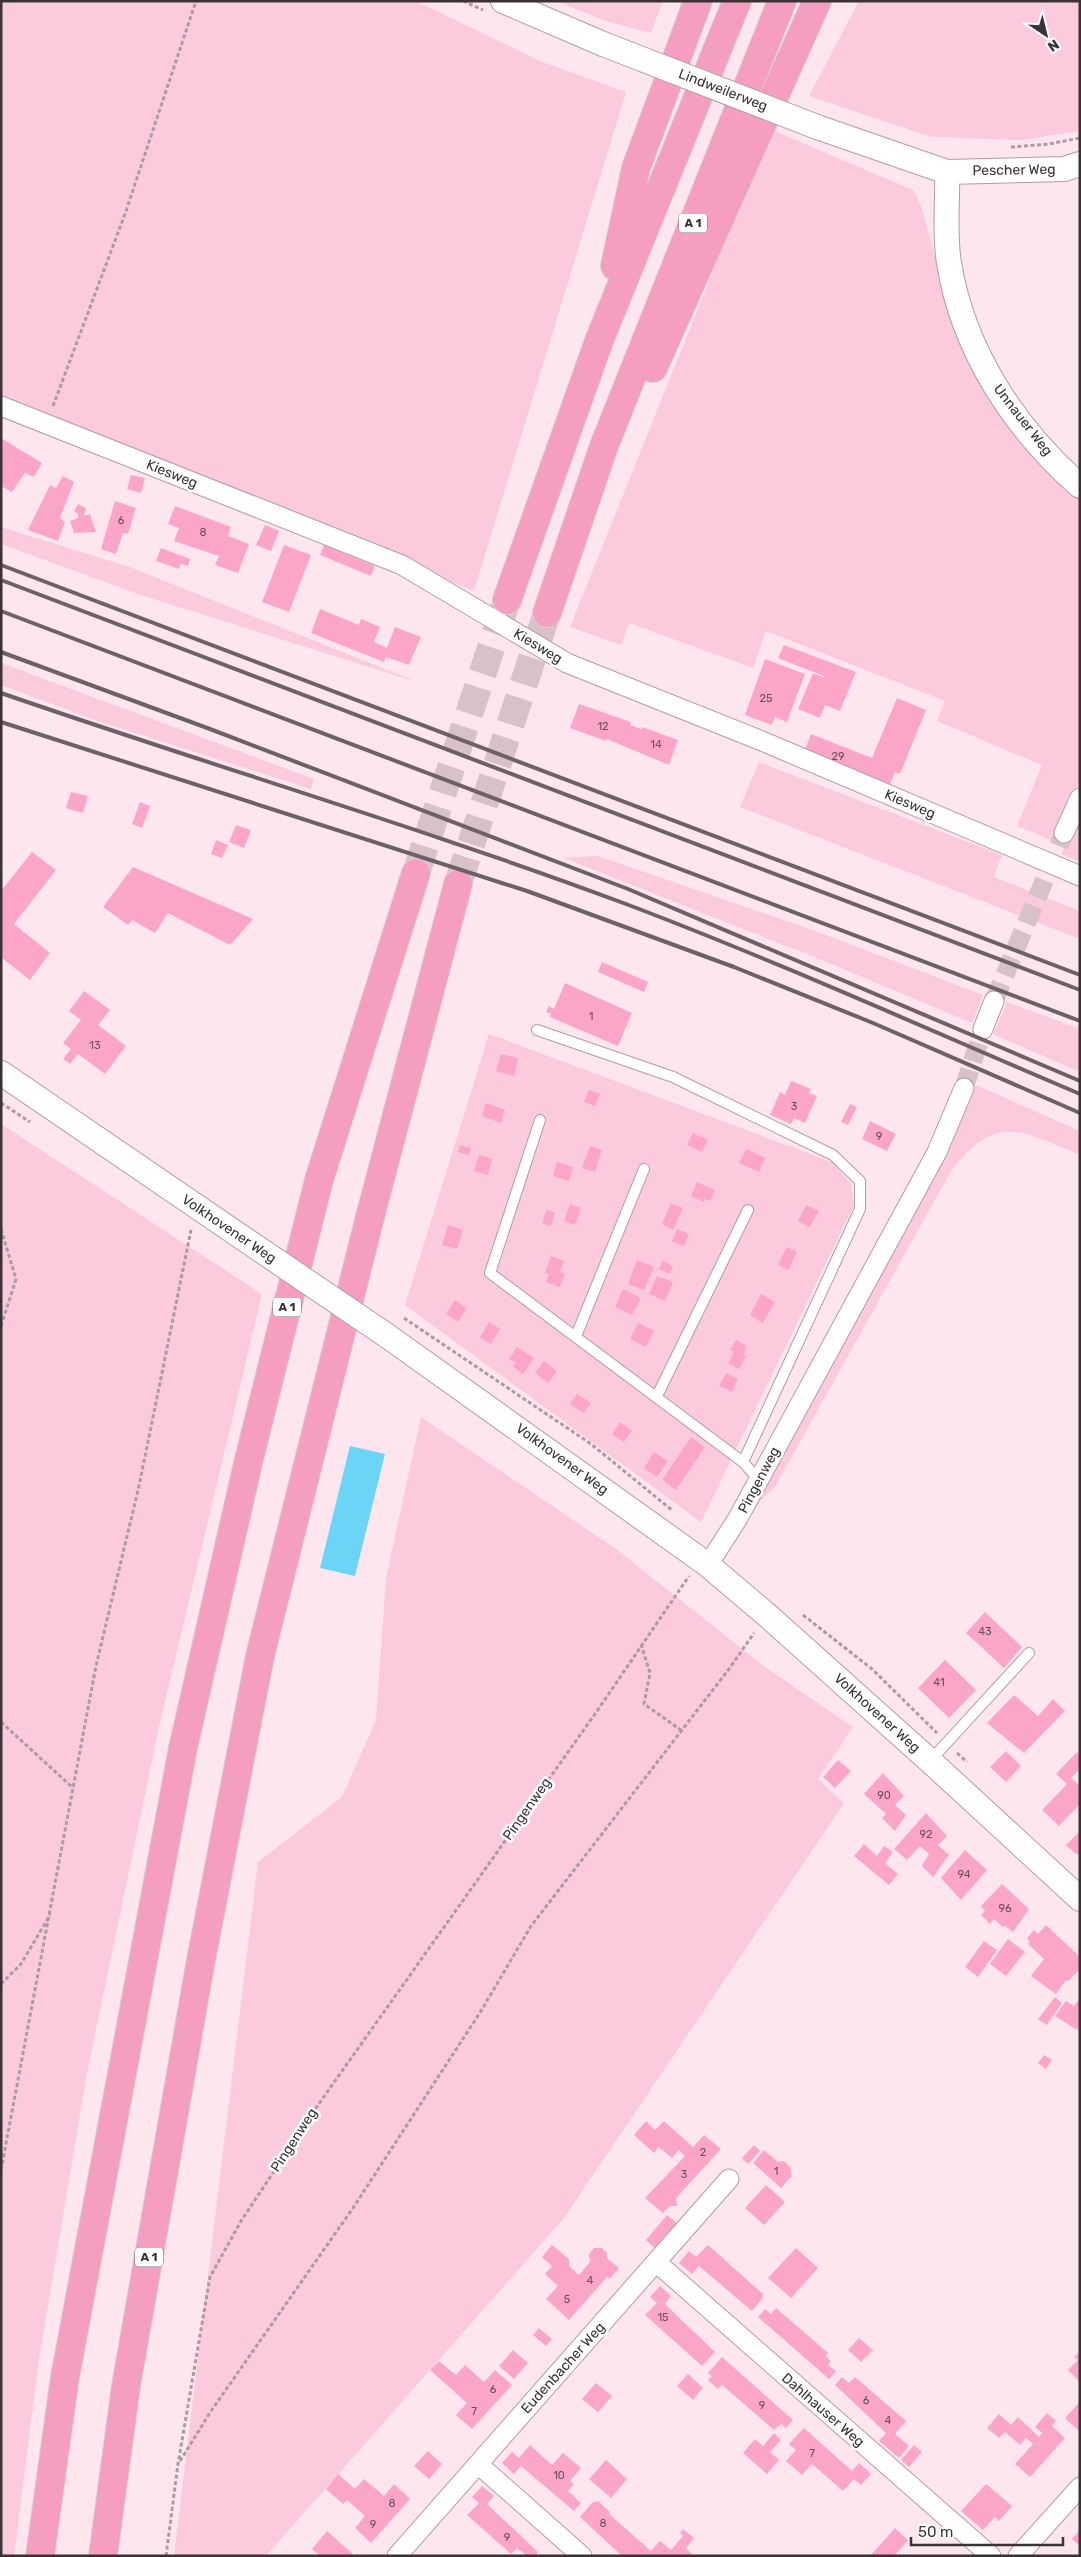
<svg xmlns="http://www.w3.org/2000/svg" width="1081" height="2557" font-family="Rubik,sans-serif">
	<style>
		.green { fill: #fbcadc }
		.water { fill: #6bd5f7 }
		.building { fill: #fba6c9 }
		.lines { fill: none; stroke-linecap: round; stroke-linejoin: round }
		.minor-tunnel { stroke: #d7c2ca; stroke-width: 19; stroke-dasharray: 19 9; stroke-linecap: butt }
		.motorway-tunnel { stroke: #d7c2ca; stroke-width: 28; stroke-dasharray: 28 14; stroke-linecap: butt }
		.service-casing { stroke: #b29ba4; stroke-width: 12 }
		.minor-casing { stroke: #b29ba4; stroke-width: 21 }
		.tertiary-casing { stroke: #b29ba4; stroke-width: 26 }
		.motorway-casing { stroke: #d4d2d3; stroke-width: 30 }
		.path { stroke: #ac9ba1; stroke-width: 3; stroke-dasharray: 4 2.5; stroke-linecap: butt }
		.service { stroke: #fff; stroke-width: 10 }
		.minor { stroke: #fff; stroke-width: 19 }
		.tertiary { stroke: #fff; stroke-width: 24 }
		.motorway { stroke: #f69ec2; stroke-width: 28 }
		.rail { stroke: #6e6165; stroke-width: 4 }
		.tertiary-bridge-casing { stroke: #b29ba4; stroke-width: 26; stroke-linecap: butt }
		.tertiary-bridge { stroke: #fff; stroke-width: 24 }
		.labels { text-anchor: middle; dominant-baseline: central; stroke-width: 5; stroke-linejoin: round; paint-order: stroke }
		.number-label { font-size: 11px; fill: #6b4f5a }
		.shield { fill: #fff; stroke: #767072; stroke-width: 1 }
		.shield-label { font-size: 12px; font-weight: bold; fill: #3b3235 }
		.street-label { font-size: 14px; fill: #3b3235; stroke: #fff }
	</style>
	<rect width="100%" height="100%" fill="#fee6ef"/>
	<path class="green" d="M1,1H416L540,61L626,92L474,591L1,402Z
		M557,1H663L651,33L605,21Z
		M859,1H1080V131L1021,140L931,137L809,96Z
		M770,129L913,190L921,205L948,306L1080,497V779L1053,841L1017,826L1042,765L937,721L945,701L766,631L753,668L629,623L621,645L570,627Z
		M1,527L130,567L420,683L141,595L1,544Z
		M1,663L314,779L311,789L98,721L1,685Z
		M759,762L1002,855L994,877L1080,911V939L740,807Z
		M1080,814V862L1061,854Z
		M598,856L813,930L983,995L972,1023L824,961L564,858Z
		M1007,1002L1080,1029V1072L993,1034Z
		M489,1034L832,1162L851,1183L854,1205L701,1522L405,1305Z
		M976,1085L1080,1131V1155C1020,1130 996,1113 951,1171L775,1487L755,1506L947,1151Z
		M1,1124L262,1294L159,1727L87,2073L39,2359L14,2556H1Z
		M421,1417L616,1549L765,1667L853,1727L818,1779L844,1803L564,2218L266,2556H174L258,1862L342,1797L376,1720L386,1578Z"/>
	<path class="water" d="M350,1446L385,1454L355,1576L320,1568Z"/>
	<path class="building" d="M1,438L42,463L34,477L25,473L12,492L1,486Z
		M131,475L145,478L141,493L127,489Z
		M63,476L74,482L60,518L65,522L58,541L28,530L50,485L56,488Z
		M115,501L136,508L128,534L123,533L116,554L101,549Z
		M78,504L86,508L84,516L90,514L96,532L74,533L70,521L78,518V514L74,511Z
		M175,506L231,527L228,536L249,544L238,573L215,565L219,556L174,541L179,528L168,524Z
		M265,525L279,531L271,551L256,545Z
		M284,545L311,555L289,612L262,602Z
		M324,545L375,566L371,576L320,555Z
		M161,548L190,559L188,566L181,564L179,569L156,561Z
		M320,609L359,625L361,619L380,627L374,642L387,648L395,627L421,637L409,665L386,657L384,662L311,633Z
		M784,645L856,672L840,711L825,705L820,718L798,709L813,673L824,678V676L778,658Z
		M765,659L805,674L787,722L775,717L772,725L745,715Z
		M897,698L926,710L900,774L895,772L889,787L803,755L811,734L872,758Z
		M579,704L631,722L630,725L641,729L642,727L678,740L669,765L607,739L606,741L570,728Z
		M71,792L88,796L83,813L66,808Z
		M140,802L150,806L142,828L132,824Z
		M236,825L251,830L244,848L229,842Z
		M216,840L228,845L222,858L211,854Z
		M32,852L56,870L14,924L50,953L30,980L1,957V891Z
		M133,867L253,919L230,945L168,913L155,933L132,920L128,925L103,907Z
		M602,962L648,982L644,992L598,972Z
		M565,983L632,1013L618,1046L550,1017L551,1014L546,1012L549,1006L554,1009Z
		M84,991L110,1010L98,1025L126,1046L105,1074L78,1054L70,1064L63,1059L71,1049L63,1043L81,1020L69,1011Z
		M501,1054L518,1058L514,1076L496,1071Z
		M791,1081L811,1089L809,1093L817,1096L805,1123L794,1118L791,1124L770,1115L780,1092L785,1095Z
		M589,1090L600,1094L595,1106L584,1102Z
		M486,1103L505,1110L501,1123L482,1116Z
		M850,1104L857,1107L848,1125L841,1122Z
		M870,1121L896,1134L887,1151L862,1139Z
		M693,1133L708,1140L702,1152L687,1145Z
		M460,1145L471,1148L469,1155L458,1152Z
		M590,1146L602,1150L595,1172L582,1168Z
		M746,1149L765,1158L759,1172L739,1163Z
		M479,1155L492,1159L488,1175L474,1171Z
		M557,1162L573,1167L569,1181L553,1176Z
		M697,1182L715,1190L710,1201L705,1199L704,1202L691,1196Z
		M671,1203L683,1208L673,1230L662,1224Z
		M570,1204L581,1208L575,1225L564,1221Z
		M806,1205L819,1211L810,1227L798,1221Z
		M547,1210L555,1213L551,1226L542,1223Z
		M448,1225L463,1230L457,1249L442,1245Z
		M677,1229L689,1234L684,1246L672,1241Z
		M787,1247L797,1252L788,1270L778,1265Z
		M551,1256L564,1261L560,1272L565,1274L560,1287L546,1282L549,1274L545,1273Z
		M637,1260L654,1267L644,1290L628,1284Z
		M663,1261L673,1266L670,1274L659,1269Z
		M657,1276L673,1282L665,1301L649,1294Z
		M623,1289L641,1298L632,1315L615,1307Z
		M761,1294L775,1302L763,1323L750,1315Z
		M455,1300L467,1308L458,1322L446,1314Z
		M489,1322L500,1329L491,1344L480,1338Z
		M638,1323L654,1331L646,1347L630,1339Z
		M736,1340L747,1346L743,1355L746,1356L739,1369L728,1364L734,1352L730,1350Z
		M517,1347L534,1358L523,1374L513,1367L516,1363L509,1359Z
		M544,1361L557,1371L548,1383L535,1373Z
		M726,1373L738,1379L732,1392L719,1386Z
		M577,1394L591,1403L584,1413L570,1404Z
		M620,1422L632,1431L624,1442L612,1434Z
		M691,1437L705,1447L676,1490L662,1480Z
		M654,1452L668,1461L657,1477L644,1468Z
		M985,1612L1022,1647L1004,1668L966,1633Z
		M945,1660L976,1690L949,1718L918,1688Z
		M1014,1695L1038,1716L1053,1699L1065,1711L1024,1753L987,1723Z
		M1006,1751L1021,1766L1006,1782L990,1767Z
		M1077,1752L1080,1755V1769L1071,1778L1080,1786V1804L1059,1826L1042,1810L1067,1784L1056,1774Z
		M838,1760L851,1771L835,1788L823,1777Z
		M883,1773L904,1796L895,1805L906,1815L895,1831L882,1818L886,1814L864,1794Z
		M926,1813L947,1836L938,1845L949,1855L933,1877L922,1866L929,1854L920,1846L907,1860L894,1849Z
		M1080,1831V1854H1076L1066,1845Z
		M864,1844L877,1856L884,1846L893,1852L885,1863L898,1874L889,1885L854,1856Z
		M965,1850L987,1870L961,1900L941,1878Z
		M1002,1884L1029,1909L1013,1932L1005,1926L1003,1927L994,1919L990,1924L981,1915L985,1911L981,1906Z
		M1046,1925L1080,1957V1969L1068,1981L1066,1980L1056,1994L1031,1976L1044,1959L1028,1944L1030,1942L1027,1938L1034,1930L1038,1934Z
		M1008,1939L1025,1952L1006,1976L990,1964Z
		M984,1941L997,1950L978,1977L965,1967Z
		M1055,1997L1062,2003L1047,2025L1038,2019Z
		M1080,1998V2026L1077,2030L1055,2016L1066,2001L1074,2006Z
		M1044,2055L1052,2060L1046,2069L1038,2063Z
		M646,2121L655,2130L664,2121L693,2147L704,2135L721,2149L676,2198L677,2206H670L663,2213L645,2198L685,2156L679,2150L672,2158L659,2147L654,2153L634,2135Z
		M754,2145L760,2151L748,2164L742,2158Z
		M764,2150L778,2162L784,2161L790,2167L792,2176L781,2188L753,2163Z
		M766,2185L785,2202L764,2225L745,2208Z
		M667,2215L678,2224L656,2249L646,2240Z
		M552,2245L569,2259V2266L579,2275L590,2262L589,2254L594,2248H602L607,2253V2258L619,2268L610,2279L607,2277L569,2320L546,2299L558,2286L545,2274L552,2266L542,2257Z
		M708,2245L763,2294L762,2299L752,2311L699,2266L692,2274L679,2263L689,2251L696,2257Z
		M796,2248L818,2268L791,2298L768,2278Z
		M660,2286L671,2296L665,2304L715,2352L702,2366L645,2315L657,2303L650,2297Z
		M776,2308L828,2353L825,2356L831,2361L828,2365L836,2371L829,2379L758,2317L765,2309L771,2314Z
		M539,2328L552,2339L546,2346L533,2335Z
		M859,2338L873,2350L861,2362L848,2350Z
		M513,2350L528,2363L514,2379L499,2366Z
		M1080,2351V2382L1068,2370L1078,2360L1074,2357Z
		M722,2357L793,2420L786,2428L781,2424L774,2430L722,2385L718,2389L708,2380L712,2376L708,2373Z
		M439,2361L456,2375L465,2365L484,2382L495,2370L512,2385L472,2429L456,2415L467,2403L430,2370Z
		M688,2374L703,2388L693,2400L677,2386Z
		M842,2377L849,2383L855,2377L906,2421L895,2434L909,2446L899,2458L879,2441L886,2433L835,2385Z
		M596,2383L612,2396L598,2412L582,2399Z
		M1080,2402V2427L1078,2430L1065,2418Z
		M1047,2413L1056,2421L1052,2426L1065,2438L1030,2477L1015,2464L1033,2444L1026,2438L1020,2445L1005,2432L999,2438L987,2428L999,2414L1011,2425L1018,2417L1039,2437L1042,2433L1035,2427Z
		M804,2428L852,2471L859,2463L871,2474L861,2485L854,2479L843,2491L812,2464L802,2475L786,2461L796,2450L789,2444Z
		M774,2433L781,2440L770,2452L779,2460L767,2474L743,2453L755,2439L763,2446Z
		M530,2445L552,2465L563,2453L581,2468L570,2481L574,2484L568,2491L581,2503L574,2511L521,2466L514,2474L502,2463L512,2452L519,2458Z
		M914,2445L922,2452L909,2467L901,2460Z
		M428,2451L442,2464L429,2479L414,2466Z
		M606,2460L627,2479L611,2498L589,2479Z
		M338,2474L355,2489L364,2479L384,2496L394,2484L410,2499L371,2543L355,2528L365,2516L347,2500L343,2504L326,2489Z
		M986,2484L1012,2506L999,2521L995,2517L983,2530L961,2511Z
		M482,2486L494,2496L487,2504L538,2552L535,2556H527L517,2548L511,2554L467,2515L479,2503L472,2497Z
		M598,2501L610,2512L609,2514L651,2551L660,2541L671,2550L683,2536L680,2533L683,2529L694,2538L686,2548L694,2556H622L580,2517L592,2503Z
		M895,2528L908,2540L894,2556H870Z
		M1080,2530V2546L1072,2539Z
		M327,2531L355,2556H320L312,2549Z"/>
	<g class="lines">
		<path class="minor-tunnel" d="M994,1001L1064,833
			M964,1088L983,1029"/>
		<path class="motorway-tunnel" d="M416,873L507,600
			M458,884L547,613"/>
		<g class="service-casing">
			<path id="service" d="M537,1030L673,1077L833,1155L860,1181V1209L743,1462L759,1480
				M540,1120L490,1273L743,1462
				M576,1336L644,1169
				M657,1396L748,1210
				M930,1761L1029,1653"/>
		</g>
		<g class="minor-casing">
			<path id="minor" d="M1,406L402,565L567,663L762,741L1080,876
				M1064,833L1080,798
				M983,1029L994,1001
				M708,1565L738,1518L937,1152L964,1088
				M657,2263L991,2556
				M478,2464L582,2556
				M397,2556L729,2179
				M1018,2556L1080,2487"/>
		</g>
		<g class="tertiary-casing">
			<path id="tertiary" d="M503,1L603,44
				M817,127L947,172L1064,169L1080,164
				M947,172C948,201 944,234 949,263C963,350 1014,428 1080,486
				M1,1073L262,1251
				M386,1335L708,1565L767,1615L930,1761L1080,1899"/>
		</g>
		<g class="motorway-casing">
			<path id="motorway" d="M615,266L636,168L698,1
				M653,368L817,1
				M507,600L599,341L737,1
				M547,613L604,446L782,1
				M40,2556L65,2377L183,1748L249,1459L319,1180L416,873
				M103,2556L126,2386L201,1960L260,1656L371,1213L458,884"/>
		</g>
		<path class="path" d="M463,1L483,10
			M1011,147L1049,144L1080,138
			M53,406L125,214L196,1
			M1,1103L30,1122
			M1,1229L16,1279L1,1326
			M404,1318L591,1444L673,1511
			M803,1615L872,1669L937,1733
			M641,1644L650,1673L644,1704L681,1730
			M1,1722L73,1788
			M957,1753L967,1762
			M1,1984L21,1964L50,1915
			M1,2170L96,1666L139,1486L191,1230
			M180,2461L211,2411L353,2208L481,2011L531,1926L729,1669L754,1633
			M166,2556L178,2464L210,2277L241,2221L318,2105L595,1714L689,1576"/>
		<use href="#service" class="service"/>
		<use href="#minor" class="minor"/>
		<use href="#tertiary" class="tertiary"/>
		<use href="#motorway" class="motorway"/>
		<path class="rail" d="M1,565L1080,975
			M1,580L1080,990
			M1,611L1080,1021
			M1,652L210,729L628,889L1080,1081
			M1,693C209,765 420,827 626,904C779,962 929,1030 1080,1094
			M1,722L527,891L734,967L873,1023L1080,1113"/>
		<g class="tertiary-bridge-casing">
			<path id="tertiary-bridge" d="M603,44L817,127
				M262,1251L386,1335"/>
		</g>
		<use href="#tertiary-bridge" class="tertiary-bridge"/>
	</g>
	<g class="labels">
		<g class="number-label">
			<text x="121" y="520">6</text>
			<text x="203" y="532">8</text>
			<text x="766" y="698">25</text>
			<text x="603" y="726">12</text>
			<text x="656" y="744">14</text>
			<text x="838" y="756">29</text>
			<text x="591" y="1016">1</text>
			<text x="95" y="1045">13</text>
			<text x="794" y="1106">3</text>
			<text x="879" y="1136">9</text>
			<text x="985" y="1631">43</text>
			<text x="939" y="1682">41</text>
			<text x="884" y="1795">90</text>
			<text x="926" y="1834">92</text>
			<text x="964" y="1874">94</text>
			<text x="1005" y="1908">96</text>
			<text x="703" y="2152">2</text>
			<text x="776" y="2171">1</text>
			<text x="684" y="2174">3</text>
			<text x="590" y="2280">4</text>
			<text x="567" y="2299">5</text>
			<text x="663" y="2317">15</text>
			<text x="493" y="2389">6</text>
			<text x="866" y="2400">6</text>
			<text x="762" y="2405">9</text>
			<text x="474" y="2411">7</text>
			<text x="888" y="2420">4</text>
			<text x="812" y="2453">7</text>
			<text x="559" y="2475">10</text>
			<text x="392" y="2503">8</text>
			<text x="603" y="2523">8</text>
			<text x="373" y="2524">9</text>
			<text x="507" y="2537">9</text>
		</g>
		<g class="shield">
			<rect x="679" y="213.5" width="28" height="19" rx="4"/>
			<rect x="273" y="1297.5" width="28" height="19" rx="4"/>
			<rect x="135" y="2247.5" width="28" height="19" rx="4"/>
		</g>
		<g class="shield-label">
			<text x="693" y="223">A 1</text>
			<text x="287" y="1307">A 1</text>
			<text x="149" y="2257">A 1</text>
		</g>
		<g class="street-label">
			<text transform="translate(723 90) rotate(21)">Lindweilerweg</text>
			<text transform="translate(1014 170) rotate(-1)">Pescher Weg</text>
			<text transform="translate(1023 420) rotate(52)">Unnauer Weg</text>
			<text transform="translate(172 474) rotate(22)">Kiesweg</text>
			<text transform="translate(538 646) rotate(31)">Kiesweg</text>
			<text transform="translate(910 804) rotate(23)">Kiesweg</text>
			<text transform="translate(229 1229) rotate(34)">Volkhovener Weg</text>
			<text transform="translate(562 1459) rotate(36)">Volkhovener Weg</text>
			<text transform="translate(759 1480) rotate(-62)">Pingenweg</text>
			<text transform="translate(877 1713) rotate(42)">Volkhovener Weg</text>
			<text transform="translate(527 1809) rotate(-55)">Pingenweg</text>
			<text transform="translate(294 2140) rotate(-57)">Pingenweg</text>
			<text transform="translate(563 2368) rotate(-48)">Eudenbacher Weg</text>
			<text transform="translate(823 2410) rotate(41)">Dahlhauser Weg</text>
		</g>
	</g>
	<rect width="1081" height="2557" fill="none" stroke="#3b3235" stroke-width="5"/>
	<g transform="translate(1046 35) rotate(145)" stroke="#ffffff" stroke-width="4" paint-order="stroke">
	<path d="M0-4L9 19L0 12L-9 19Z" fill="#3b3235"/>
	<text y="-8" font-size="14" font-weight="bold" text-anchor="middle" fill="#3b3235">N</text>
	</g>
	<path d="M911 2537v8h152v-8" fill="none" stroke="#3b3235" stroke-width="2.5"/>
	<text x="918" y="2537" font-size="15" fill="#3b3235" stroke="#ffffff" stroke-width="4" paint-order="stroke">50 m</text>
</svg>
